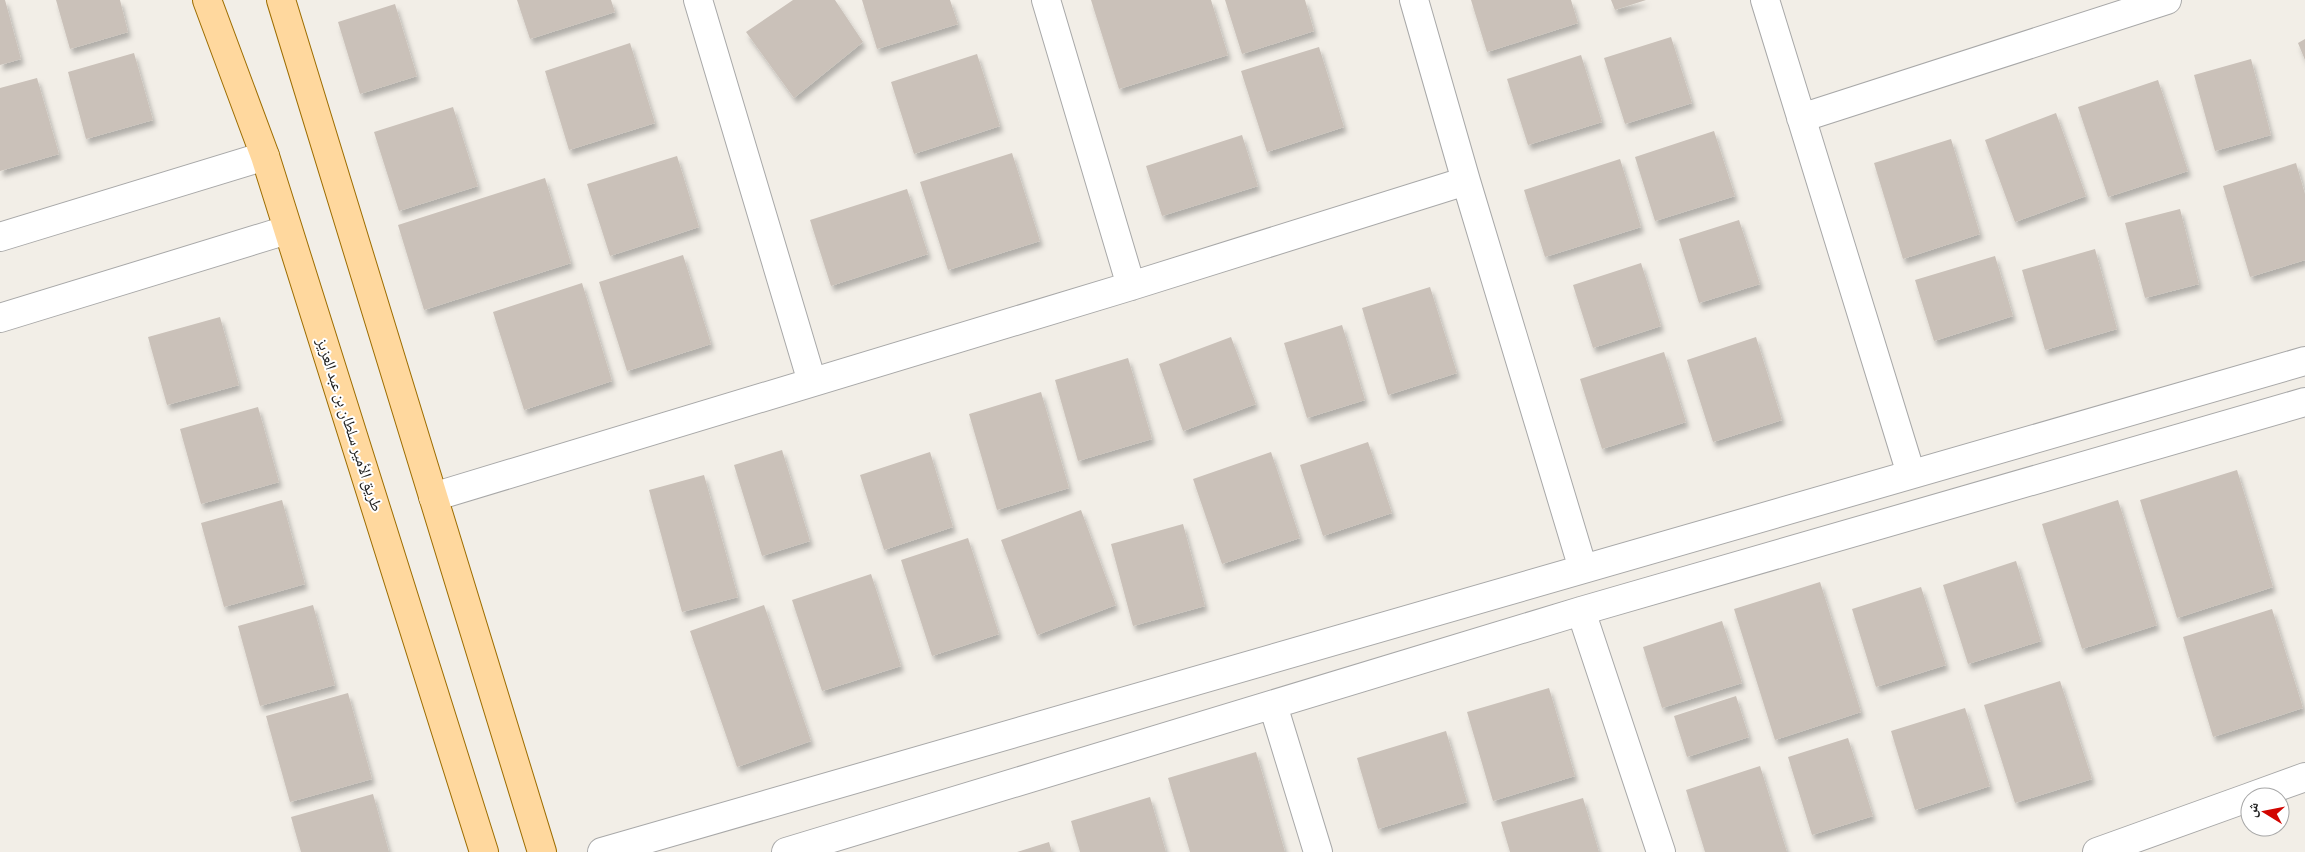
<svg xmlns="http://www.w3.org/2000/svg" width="2305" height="852" font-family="'Sofia Sans Condensed','Noto Naskh Arabic',sans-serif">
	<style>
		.building { fill: #cac1b9; filter: url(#shadow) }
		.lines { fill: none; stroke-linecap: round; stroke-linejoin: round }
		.minor-casing { stroke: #a8a8a8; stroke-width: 30 }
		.major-casing { stroke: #9d6d00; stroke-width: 30 }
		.minor { stroke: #fff; stroke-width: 28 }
		.major { stroke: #ffd89e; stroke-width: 28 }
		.labels { text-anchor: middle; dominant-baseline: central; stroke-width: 4; stroke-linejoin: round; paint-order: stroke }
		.street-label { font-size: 16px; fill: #212121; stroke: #fff }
	</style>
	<defs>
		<filter id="shadow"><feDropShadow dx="3" dy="5.5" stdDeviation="2.5" flood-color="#0004"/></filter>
	</defs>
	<rect width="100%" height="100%" fill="#f2eee7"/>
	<path class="building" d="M0,0H5L21,59L0,65Z
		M56,0H120L128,32L70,49Z
		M517,0H611L615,12L530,39Z
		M793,0H835L863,42L794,98L746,32Z
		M862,0H950L958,24L877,49Z
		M1091,0H1211L1228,55L1119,89Z
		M1225,0H1305L1314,31L1242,54Z
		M1471,0H1571L1578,23L1487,52Z
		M1611,0H1646L1615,10Z
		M395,4L417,76L360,94L338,22Z
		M1671,37L1692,103L1625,124L1604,58Z
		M2305,39V60L2298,43Z
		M630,43L655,123L569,150L545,71Z
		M1319,47L1344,127L1267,152L1241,71Z
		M134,53L153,120L86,139L68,72Z
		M977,54L1000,126L914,154L891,82Z
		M1581,55L1602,122L1528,145L1507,79Z
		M2251,59L2271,135L2215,151L2194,75Z
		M37,78L59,154L0,171V88Z
		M2158,80L2188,171L2108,197L2078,107Z
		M453,107L478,186L399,211L374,132Z
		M2056,113L2086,196L2015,222L1985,140Z
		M1714,131L1735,196L1655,221L1635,157Z
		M1242,135L1258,186L1162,216L1146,166Z
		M1951,139L1980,234L1903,259L1874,163Z
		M1012,153L1040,241L948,270L920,182Z
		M677,156L699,227L610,256L587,184Z
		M1620,159L1641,227L1545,257L1524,190Z
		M2296,163L2305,194V260L2250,277L2223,186Z
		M545,178L571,263L424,310L398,225Z
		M907,189L928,254L831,286L810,220Z
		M2180,209L2199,284L2145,298L2125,223Z
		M1739,220L1760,284L1699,303L1679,239Z
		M2095,249L2117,329L2045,350L2022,270Z
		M683,255L711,344L627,371L599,282Z
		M1995,256L2013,316L1934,341L1915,280Z
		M1641,263L1661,326L1593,348L1573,285Z
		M582,283L612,381L524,410L493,312Z
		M1430,287L1457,373L1388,395L1362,308Z
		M220,317L239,385L167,405L148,337Z
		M1342,325L1365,400L1307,418L1284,343Z
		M1231,337L1256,404L1183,431L1159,364Z
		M1756,337L1782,420L1713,442L1687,360Z
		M1664,352L1686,422L1602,449L1580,379Z
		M1128,358L1152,439L1078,461L1055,380Z
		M1041,392L1069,488L997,510L969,414Z
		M258,407L279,482L201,504L180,429Z
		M1368,442L1392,513L1323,536L1300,465Z
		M782,450L810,541L762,556L734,465Z
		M930,452L953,527L884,550L860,475Z
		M1271,452L1300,538L1222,564L1193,479Z
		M2237,470L2273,587L2177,618L2140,500Z
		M704,475L738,597L682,612L649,490Z
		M282,500L305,584L224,607L201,523Z
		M2118,500L2157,625L2082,649L2042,524Z
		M1081,510L1116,605L1037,635L1001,540Z
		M1183,524L1205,606L1133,626L1111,544Z
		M968,538L999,634L932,656L901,560Z
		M2016,561L2041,641L1968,664L1943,585Z
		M871,574L901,666L822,691L792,600Z
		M1820,582L1861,712L1775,740L1734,609Z
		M1921,587L1946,665L1876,687L1852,609Z
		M313,605L335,685L260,706L238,626Z
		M764,605L811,741L737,767L690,631Z
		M2272,609L2303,708L2213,737L2183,637Z
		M1722,621L1742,683L1662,708L1643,647Z
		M2060,681L2092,779L2015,803L1984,705Z
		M1549,688L1575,776L1493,801L1467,712Z
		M348,693L372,779L290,802L266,716Z
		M1736,696L1749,737L1687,757L1674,716Z
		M1965,708L1990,786L1915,810L1891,731Z
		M1446,731L1467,802L1378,829L1357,758Z
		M1848,738L1873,816L1812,835L1788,757Z
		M1256,752L1285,852H1190L1168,778Z
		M1760,766L1787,852H1705L1686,790Z
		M373,794L389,852H301L291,817Z
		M1150,797L1166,852H1080L1071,821Z
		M1583,798L1599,852H1510L1501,822Z
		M1049,842L1052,852H1017Z"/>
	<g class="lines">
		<g class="minor-casing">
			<path id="minor" d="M698,0L812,382
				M1046,0L1131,286
				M1414,0L1466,181L1583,569
				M1765,0L1911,474
				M1801,118L2167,0
				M0,237L265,156
				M0,318L287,230
				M433,497L1131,286L1466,181
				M1581,611L1661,852
				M1273,705L1318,852
				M2250,797L2305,777
				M602,852L2305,361
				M786,852L1581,611L2305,402
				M2097,852L2250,797"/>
		</g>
		<g class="major-casing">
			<path id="major" d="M207,0L265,156L484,852
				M281,0L542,852"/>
		</g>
		<use href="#minor" class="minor"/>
		<use href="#major" class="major"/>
	</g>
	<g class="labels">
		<g class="street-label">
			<text transform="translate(349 425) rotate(72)">طريق الأمير سلطان بن عبد العزيز</text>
		</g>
	</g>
	<g transform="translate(2265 812) rotate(280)"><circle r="24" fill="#ffffff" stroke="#a6a6a6"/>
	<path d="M0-4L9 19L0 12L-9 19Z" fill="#d10500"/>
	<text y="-8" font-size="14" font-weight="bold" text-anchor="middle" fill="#212121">ش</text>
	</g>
</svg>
